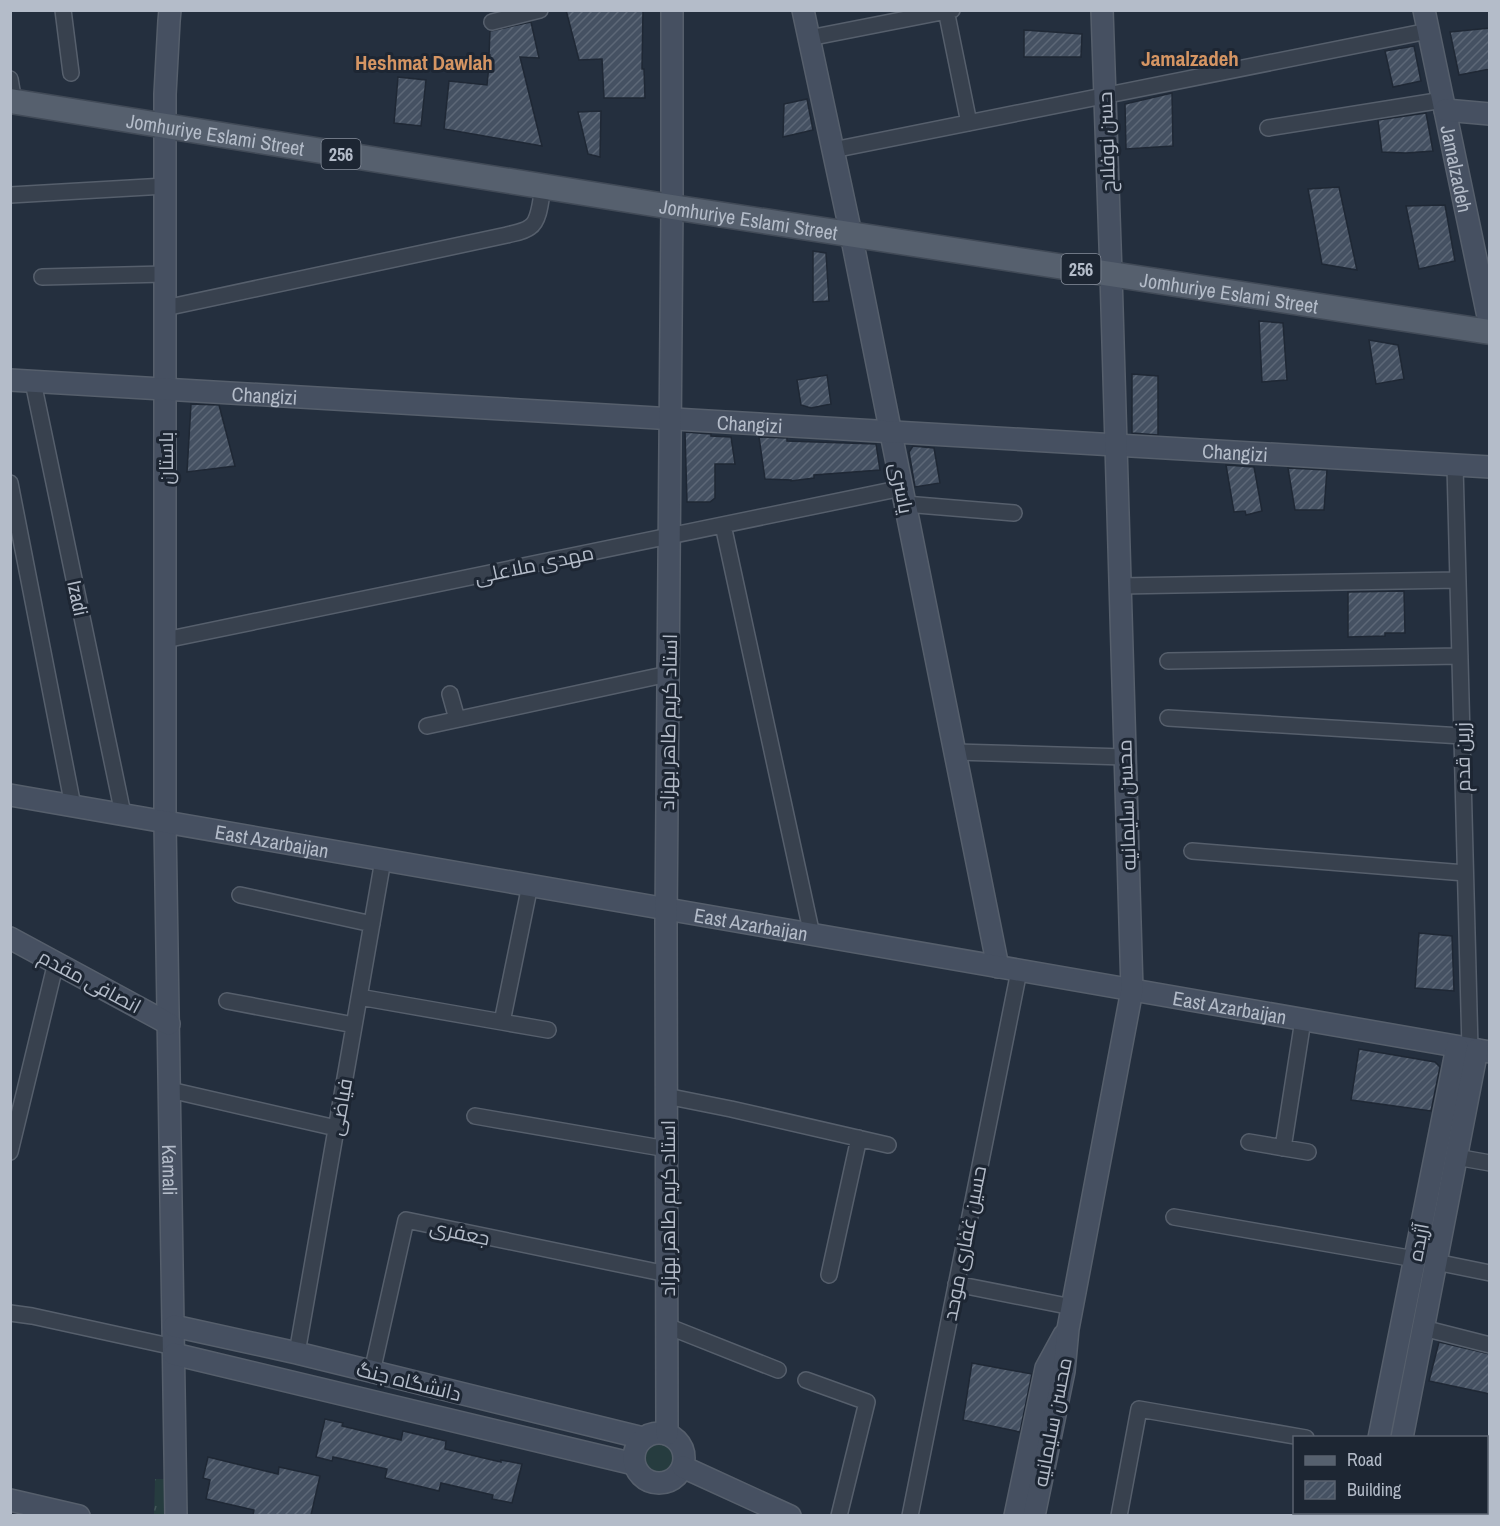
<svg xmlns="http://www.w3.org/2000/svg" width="1500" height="1526" font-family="'Archivo Narrow',Cairo,sans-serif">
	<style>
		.green { fill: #263c3f }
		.park { fill: url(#park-tufts) }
		.building { fill: url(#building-hatch); stroke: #1f2835; stroke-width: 1.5 }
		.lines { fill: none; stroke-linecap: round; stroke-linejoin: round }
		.street-casing { stroke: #565f6c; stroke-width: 18 }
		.secondary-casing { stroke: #565f6c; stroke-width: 24 }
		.primary-casing { stroke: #414a57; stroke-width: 27 }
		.street { stroke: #38414e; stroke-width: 15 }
		.secondary { stroke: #465061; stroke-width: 21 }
		.primary { stroke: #56606e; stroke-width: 24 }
		.labels { text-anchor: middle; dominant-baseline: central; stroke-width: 6; stroke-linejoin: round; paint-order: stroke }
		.shield { fill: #1d2633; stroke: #878f9c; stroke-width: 1.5 }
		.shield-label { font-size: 18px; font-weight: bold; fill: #b4bcc9 }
		.street-label { font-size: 20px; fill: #b4bcc9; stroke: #1d2633 }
		.neighbourhood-label { font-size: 21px; font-weight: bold; fill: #d59563; stroke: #1d2633 }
	</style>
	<defs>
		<pattern id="park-tufts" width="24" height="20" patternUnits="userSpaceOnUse" patternTransform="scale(1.5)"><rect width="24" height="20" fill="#263c3f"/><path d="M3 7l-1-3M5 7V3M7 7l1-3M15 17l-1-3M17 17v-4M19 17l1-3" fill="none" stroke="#435659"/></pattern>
		<pattern id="building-hatch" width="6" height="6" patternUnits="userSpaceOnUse" patternTransform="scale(1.5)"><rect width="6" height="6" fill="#455162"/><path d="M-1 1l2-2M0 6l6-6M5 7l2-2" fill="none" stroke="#5d6877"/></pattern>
	</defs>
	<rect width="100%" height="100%" fill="#242f3e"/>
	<path class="green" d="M643 1458a16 16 0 1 1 32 0a16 16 0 1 1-32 0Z"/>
	<path class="park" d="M155,1479H165V1515L154,1516Z"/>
	<path class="building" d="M566,10H643L642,69H644L645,98H604L602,59L579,60Z
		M531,22L539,58L520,57L542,146L444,129L449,81L487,85L490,55H489L490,31Z
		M1490,28V69L1459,75L1450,32Z
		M1024,30L1082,34L1081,57H1024Z
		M1414,46L1421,81L1393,87L1385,51Z
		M398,77L426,80L421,126L394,123Z
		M1172,93L1173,146L1126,149L1125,104Z
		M807,99L813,130L783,137L784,104Z
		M601,111L600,157L588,154L578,112Z
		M1426,113L1433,151L1406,153L1382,152L1378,120Z
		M1339,187L1357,270L1322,264L1308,189Z
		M1445,205L1455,261L1419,269L1406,206Z
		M813,251L826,253L829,301L813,302Z
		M1259,321L1283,323L1287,380L1262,382Z
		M1369,340L1398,345L1404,379L1376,384Z
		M1132,374L1158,376V435L1132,433Z
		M827,375L831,404L811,408L801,405L797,380Z
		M191,404L219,405L235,466L187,472Z
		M685,432L711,434V436L731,437L735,464H715V498L710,502H687Z
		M759,437L787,438V441L876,444L880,470L814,475V478L791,481V480L765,479Z
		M913,446L934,448L940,483L915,487L909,452Z
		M1226,465L1254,467L1262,511L1246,515L1245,511L1234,512Z
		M1288,468L1327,470L1324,510H1295Z
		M1404,591L1405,633H1385V636L1348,637V592Z
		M1419,933L1452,936L1454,991L1415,988Z
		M1359,1049L1435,1062L1440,1067L1431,1111L1351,1100Z
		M1439,1342L1490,1354V1394L1429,1381Z
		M972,1363L1032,1374L1020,1432L963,1420Z
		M325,1419L343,1423L342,1426L401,1440L403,1431L446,1441L445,1449L501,1462V1460L522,1464L512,1503L492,1499L493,1495L441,1483L439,1491L385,1478L387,1469L333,1457L332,1461L316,1457Z
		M208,1457L278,1474L279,1467L320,1476L311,1515H253L254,1510L206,1499L210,1480L203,1478Z"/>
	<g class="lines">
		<g class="street-casing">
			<path id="street" d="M63,10L71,73
				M946,10L969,123
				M492,22L540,10
				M809,38L952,10
				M10,79L14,102
				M1268,128L1443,100
				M833,150L1428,31
				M10,195L165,186
				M42,277L165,274
				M165,308L507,235C514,233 524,232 530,227C540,221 541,197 543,186
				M33,382L123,814
				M1455,465L1470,1049
				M10,483L73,806
				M905,504L1014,513
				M723,525L812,935
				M1120,586L1458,580
				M165,640L902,488
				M1168,661L1460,656
				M450,694L457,719
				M1168,718L1462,736
				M427,726L668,674
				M955,752L1125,757
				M1192,851L1465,873
				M240,895L372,924
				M359,997L502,1022L530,885
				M227,1001L354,1025
				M502,1022L548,1030
				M170,1090L336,1128
				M666,1096L731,1109L888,1145
				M475,1116L667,1149
				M1249,1142L1308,1152
				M1283,1148L1303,1020
				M10,1152L56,962
				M1456,1157L1490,1163
				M1174,1217L1415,1259
				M1436,1262L1490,1273
				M829,1275L859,1138
				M956,1284L1072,1307
				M10,1313L32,1316L174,1347
				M667,1326L778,1370
				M1423,1328L1490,1345
				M297,1353L383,860
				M372,1372L406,1220L667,1274
				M806,1380L867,1402L839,1516
				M910,1516L1019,971
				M1119,1516L1139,1409L1306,1438"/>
		</g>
		<g class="secondary-casing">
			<g id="secondary">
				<path id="s1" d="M170,10L169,21L165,94V822L176,1516"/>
				<path d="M803,10L851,234L998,967"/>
				<path id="s2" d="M1424,10L1490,326"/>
				<path d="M1445,110L1490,114"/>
				<path id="s3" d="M10,380L1490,467"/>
				<path id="s4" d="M10,795L1490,1052"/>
				<path d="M10,938L169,1024"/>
				<path d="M174,1326L297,1353L643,1438"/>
				<path d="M174,1354L634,1464"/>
				<circle cx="659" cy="1458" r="25"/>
				<path d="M667,1434L666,923L672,207V10"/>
				<path d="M1379,1438L1457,1047"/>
				<path d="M1402,1438L1477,1050"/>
				<path d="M683,1467L790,1516"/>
				<path d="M10,1500L79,1516"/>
				<path d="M1015,1516L1046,1368L1064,1335"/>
				<path d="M1034,1516L1064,1371L1068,1329L1132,990L1111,274L1102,10"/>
				<path d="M1364,1516L1365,1512"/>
				<path d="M1387,1516V1512"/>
			</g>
		</g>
		<g class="primary-casing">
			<g id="primary">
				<path id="s5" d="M10,101L672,207L1490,332"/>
			</g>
		</g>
		<use href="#street" class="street"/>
		<use href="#secondary" class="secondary"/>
		<use href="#primary" class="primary"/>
	</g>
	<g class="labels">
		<g class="shield">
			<rect x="321.5" y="139" width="39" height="30" rx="4.5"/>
			<rect x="1061.5" y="254" width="39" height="30" rx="4.5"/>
		</g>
		<g class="shield-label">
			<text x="341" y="154">256</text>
			<text x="1081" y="269">256</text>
		</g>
		<g class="street-label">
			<text stroke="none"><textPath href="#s5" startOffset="208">Jomhuriye Eslami Street</textPath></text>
			<text transform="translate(1106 142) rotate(-92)">حسن نوفلاح</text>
			<text stroke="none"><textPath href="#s2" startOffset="162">Jamalzadeh</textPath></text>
			<text stroke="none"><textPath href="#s5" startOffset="748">Jomhuriye Eslami Street</textPath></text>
			<text stroke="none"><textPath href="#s5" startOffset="1234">Jomhuriye Eslami Street</textPath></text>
			<text stroke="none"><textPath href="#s3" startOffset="255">Changizi</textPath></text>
			<text stroke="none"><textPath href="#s3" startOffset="741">Changizi</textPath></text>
			<text stroke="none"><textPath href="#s3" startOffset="1227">Changizi</textPath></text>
			<text transform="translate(165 458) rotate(-90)">باستان</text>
			<text transform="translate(902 488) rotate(79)">یاسری</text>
			<text transform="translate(534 564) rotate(-12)">مهدی ملاعلی</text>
			<text transform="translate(78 598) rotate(78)">Izadi</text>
			<text transform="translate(668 722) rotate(-89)">استاد کریم طاهر بهزاد</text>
			<text transform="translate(1462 757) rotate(-91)">زرین قدم</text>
			<text transform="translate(1126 805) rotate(-92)">محسن سلیمانیه</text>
			<text stroke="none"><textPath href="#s4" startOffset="266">East Azarbaijan</textPath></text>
			<text stroke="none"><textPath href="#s4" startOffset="752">East Azarbaijan</textPath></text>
			<text transform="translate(90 981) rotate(28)">انصافی مقدم</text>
			<text stroke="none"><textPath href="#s4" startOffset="1238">East Azarbaijan</textPath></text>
			<text transform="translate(340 1107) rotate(-80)">فیاضی</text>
			<text stroke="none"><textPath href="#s1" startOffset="1160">Kamali</textPath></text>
			<text transform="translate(667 1208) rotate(-90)">استاد کریم طاهر بهزاد</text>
			<text transform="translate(460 1232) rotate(12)">جعفری</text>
			<text transform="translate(1418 1242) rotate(-79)">آژیده</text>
			<text transform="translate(964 1243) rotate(-79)">حسین غفاری موحد</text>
			<text transform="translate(409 1381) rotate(14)">دانشگاه جنگ</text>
			<text transform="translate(1052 1422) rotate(-79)">محسن سلیمانیه</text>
		</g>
		<g class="neighbourhood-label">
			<text x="1190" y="58">Jamalzadeh</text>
			<text x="424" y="62">Heshmat Dawlah</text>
		</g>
	</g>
	<rect width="1500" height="1526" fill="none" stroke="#b4bcc9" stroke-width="24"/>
	<rect x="1293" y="1436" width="195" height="78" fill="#1d2633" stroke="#59626f" stroke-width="1.5"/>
	<rect x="1305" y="1456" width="30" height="9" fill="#56606e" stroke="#59626f" stroke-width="1.5"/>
	<text x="1347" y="1466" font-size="18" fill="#b4bcc9">Road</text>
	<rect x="1305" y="1481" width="30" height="18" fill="url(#building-hatch)" stroke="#59626f" stroke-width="1.5"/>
	<text x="1347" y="1496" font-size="18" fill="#b4bcc9">Building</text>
</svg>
